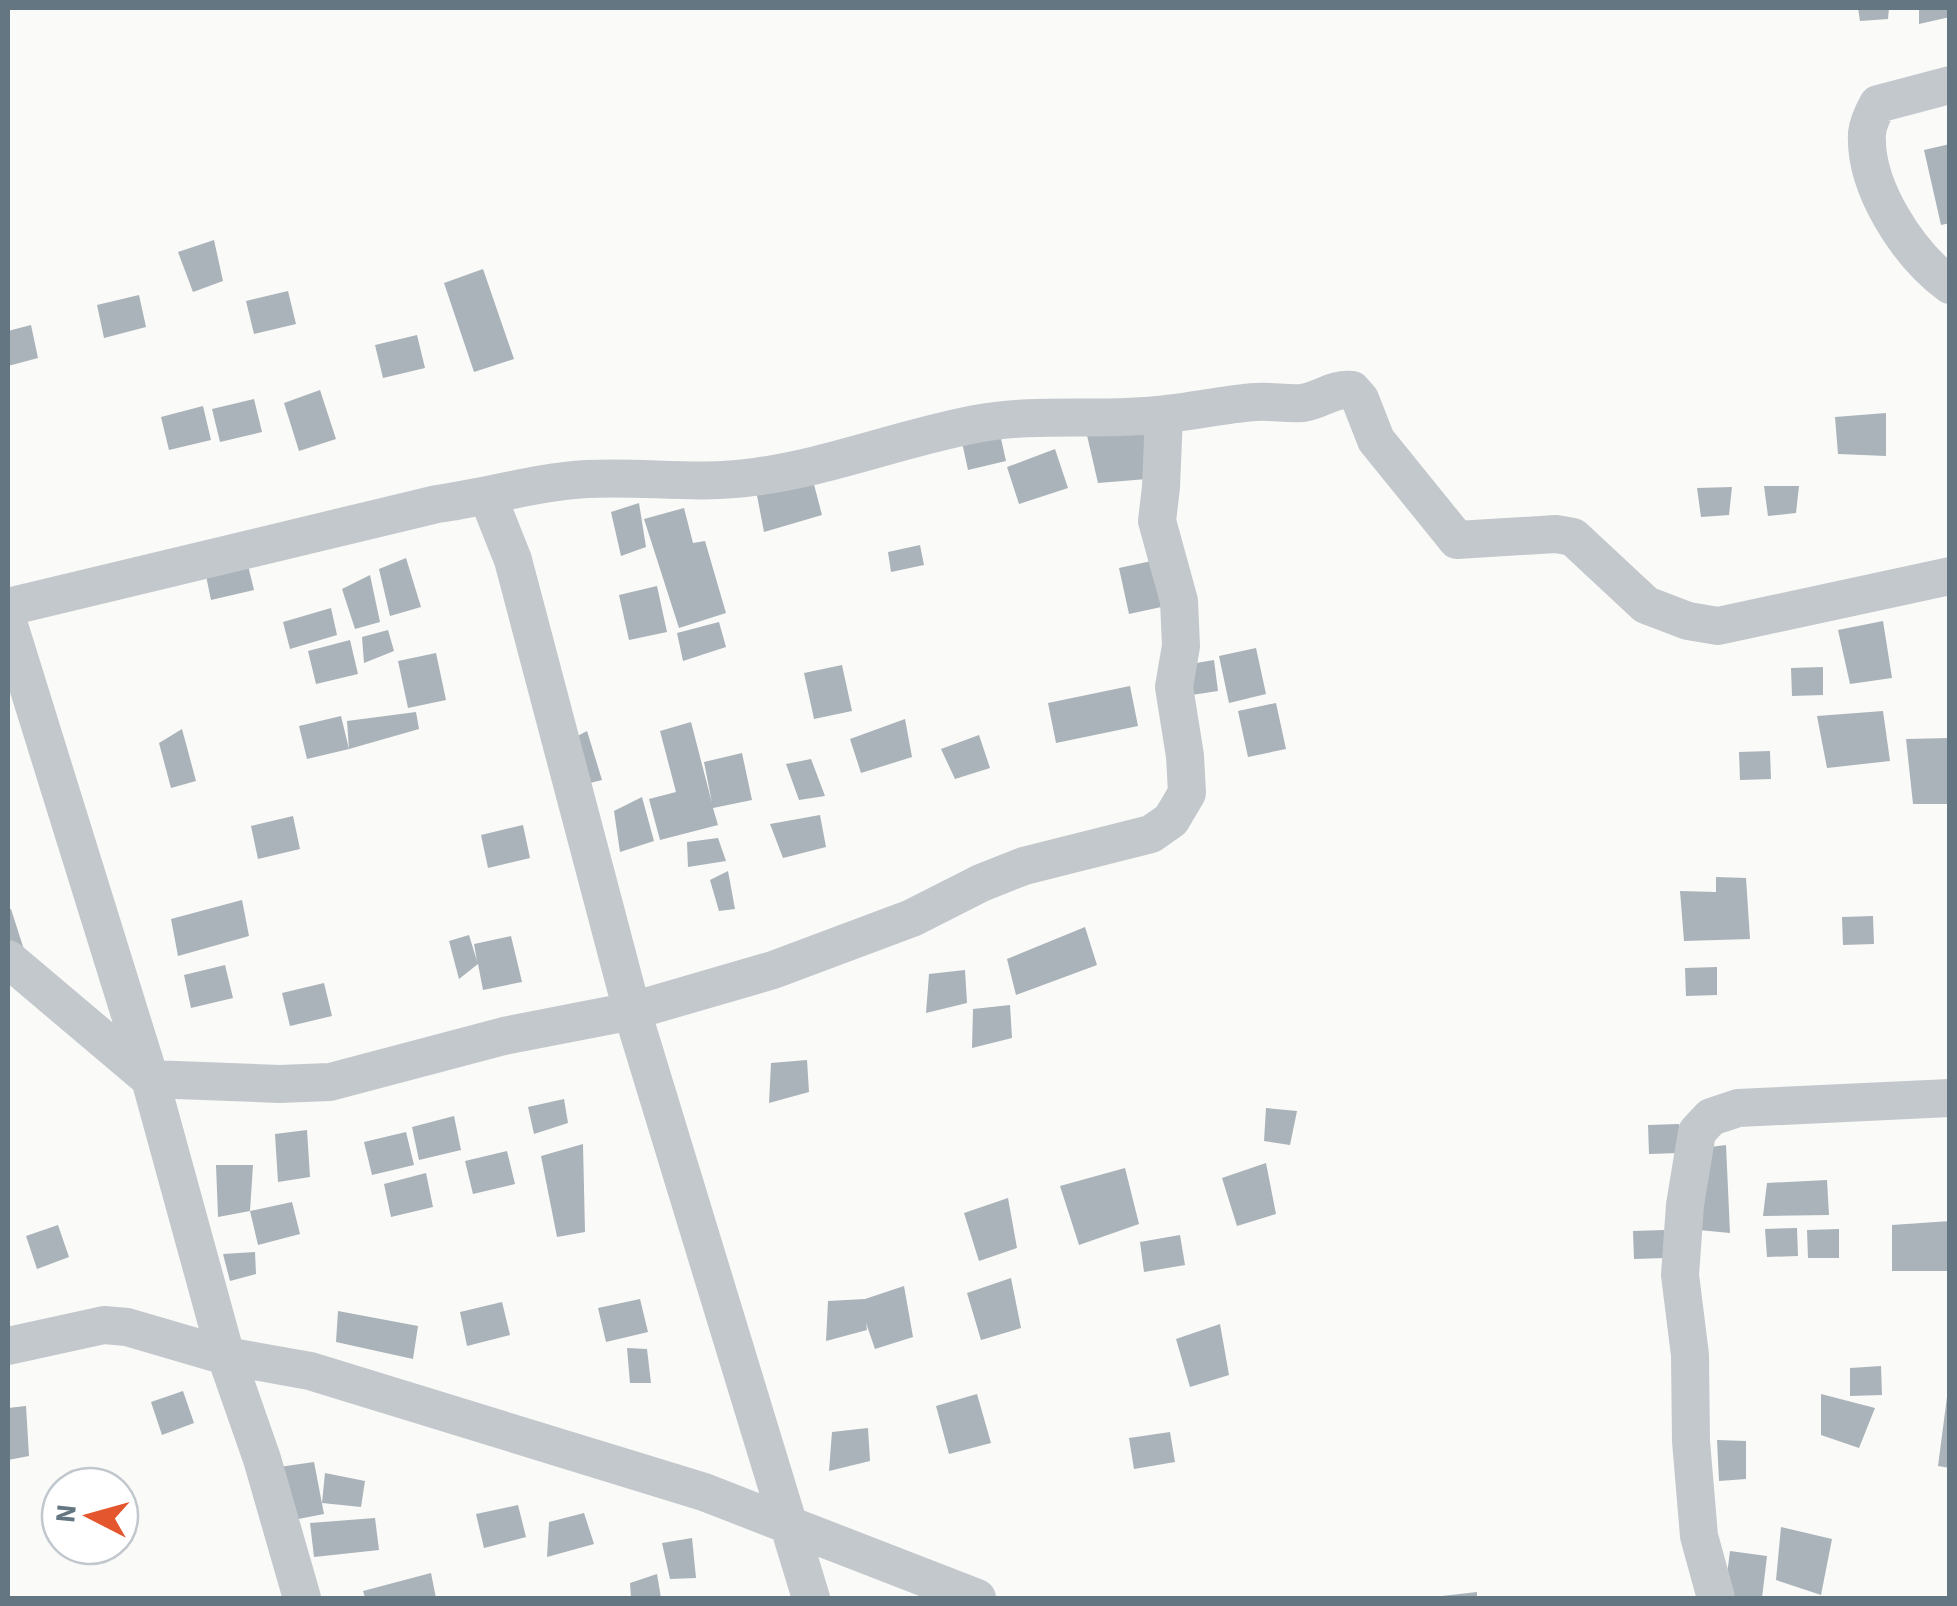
<svg xmlns="http://www.w3.org/2000/svg" width="1957" height="1606" font-family="'Source Sans 3',sans-serif">
	<style>
		.building { fill: #aab3b9 }
		.lines { fill: none; stroke-linecap: round; stroke-linejoin: round }
		.street { stroke: #c3c8cc; stroke-width: 38 }
	</style>
	<rect width="100%" height="100%" fill="#fafaf8"/>
	<path class="building" d="M1858,8H1889L1888,19L1860,21Z
		M1919,8H1950V17L1919,24Z
		M1950,144V223L1941,225L1924,150Z
		M214,240L223,281L193,292L178,252Z
		M483,269L514,359L474,372L444,283Z
		M288,291L296,324L254,334L246,301Z
		M139,295L146,327L104,338L97,305Z
		M31,325L38,358L8,366V331Z
		M417,335L425,368L383,378L375,345Z
		M320,390L336,439L299,451L284,403Z
		M254,399L262,432L220,442L212,409Z
		M203,406L211,440L169,450L161,417Z
		M1886,413V456L1838,454L1835,417Z
		M996,416L1006,461L968,470L958,424Z
		M1086,431H1148L1147,479L1098,483Z
		M1055,449L1068,488L1019,504L1007,467Z
		M811,473L822,515L764,532L755,485Z
		M1764,486H1799L1796,513L1768,516Z
		M1732,487L1729,515L1701,517L1697,488Z
		M639,503L646,547L621,556L611,512Z
		M684,508L693,543L705,541L726,613L679,628L644,519Z
		M920,545L924,565L891,572L888,552Z
		M246,557L254,590L211,600L204,566Z
		M406,558L421,607L390,616L379,569Z
		M1156,560L1166,606L1129,614L1119,568Z
		M370,575L380,622L355,629L342,589Z
		M657,586L667,632L629,640L619,595Z
		M331,608L337,635L290,649L283,622Z
		M1883,621L1892,678L1850,684L1838,630Z
		M719,622L726,647L683,661L677,633Z
		M388,630L394,651L364,663L362,637Z
		M350,640L358,674L316,684L308,651Z
		M1256,648L1266,694L1229,703L1219,656Z
		M436,653L446,700L408,708L398,661Z
		M1214,660L1218,691L1178,697L1173,667Z
		M842,665L852,711L814,719L804,673Z
		M1823,667V695L1792,696L1791,668Z
		M1130,686L1138,726L1056,743L1048,703Z
		M1276,703L1286,749L1248,757L1238,711Z
		M1883,711L1890,761L1827,768L1817,716Z
		M416,712L419,729L349,749L347,721Z
		M341,716L349,749L307,759L299,726Z
		M905,719L912,757L861,773L850,739Z
		M691,722L712,803L704,762L742,753L752,800L713,808L718,825L660,840L649,799L676,792L660,731Z
		M182,729L196,781L171,788L159,743Z
		M587,731L602,780L582,785L568,741Z
		M979,735L990,768L955,779L941,749Z
		M1950,738V804H1913L1906,739Z
		M1770,751L1771,779L1740,780L1739,752Z
		M811,759L825,796L799,800L786,764Z
		M642,797L654,841L620,852L614,811Z
		M820,815L826,847L783,858L770,824Z
		M293,816L300,849L258,859L251,826Z
		M523,825L530,858L488,868L481,835Z
		M718,838L726,861L688,867L687,842Z
		M728,871L735,909L719,911L710,880Z
		M1716,877L1746,878L1750,939L1684,941L1680,891L1716,892Z
		M242,900L249,936L178,956L171,919Z
		M11,909L26,956L8,962V910Z
		M1873,916L1874,944L1843,945L1842,917Z
		M1085,927L1097,965L1016,995L1007,959Z
		M469,935L477,961L474,944L511,936L522,982L483,990L478,964L459,979L449,941Z
		M225,965L233,998L191,1008L184,975Z
		M1717,967V995L1686,996L1685,968Z
		M965,970L967,1003L926,1013L929,974Z
		M324,983L332,1016L290,1026L282,993Z
		M1010,1005L1012,1038L972,1048L973,1009Z
		M807,1060L809,1092L769,1103L771,1063Z
		M564,1099L568,1123L534,1134L528,1107Z
		M1266,1108L1297,1111L1290,1145L1264,1141Z
		M454,1116L461,1150L419,1160L412,1127Z
		M1679,1124L1680,1153L1649,1154L1648,1125Z
		M307,1130L310,1177L278,1182L275,1134Z
		M406,1132L414,1165L372,1175L364,1142Z
		M583,1144L585,1232L557,1237L541,1156Z
		M1726,1145L1730,1233L1678,1228L1686,1150Z
		M507,1151L515,1184L473,1194L465,1161Z
		M1266,1163L1276,1214L1237,1226L1222,1178Z
		M216,1165H253L250,1211L218,1217Z
		M1125,1168L1139,1224L1079,1245L1060,1186Z
		M426,1173L433,1207L391,1217L384,1184Z
		M1827,1180L1829,1215L1763,1216L1767,1183Z
		M1008,1198L1017,1248L979,1261L964,1213Z
		M292,1202L300,1234L258,1245L250,1211Z
		M1950,1221L1947,1271H1892V1225Z
		M58,1225L69,1257L37,1269L26,1236Z
		M1797,1228L1798,1256L1767,1257L1765,1229Z
		M1839,1229V1258H1808L1807,1230Z
		M1664,1230L1666,1258L1634,1259L1633,1231Z
		M1180,1235L1185,1265L1144,1272L1140,1242Z
		M255,1252L256,1274L230,1281L223,1254Z
		M1011,1278L1021,1328L981,1340L967,1293Z
		M904,1286L913,1337L875,1349L866,1323L867,1330L826,1341L828,1301L865,1299Z
		M640,1299L648,1332L606,1342L598,1308Z
		M502,1302L510,1335L467,1346L460,1312Z
		M338,1311L418,1326L413,1359L336,1342Z
		M1220,1324L1229,1375L1190,1387L1176,1339Z
		M627,1348L647,1349L651,1383H630Z
		M1881,1366L1882,1395L1850,1396V1368Z
		M183,1391L194,1423L162,1435L151,1402Z
		M977,1394L991,1443L949,1454L936,1406Z
		M1821,1394L1875,1408L1859,1448L1821,1435Z
		M1947,1397H1950V1468L1938,1466Z
		M26,1406L29,1456L8,1460V1408Z
		M868,1428L870,1461L829,1471L832,1432Z
		M1170,1432L1175,1462L1134,1469L1129,1438Z
		M1717,1440L1746,1441V1479L1719,1481Z
		M314,1462L324,1514L293,1520L272,1468Z
		M325,1473L365,1481L361,1507L322,1503Z
		M518,1505L526,1537L484,1548L476,1514Z
		M584,1513L594,1544L547,1557L549,1522Z
		M375,1518L379,1550L314,1557L310,1523Z
		M1781,1527L1832,1539L1821,1595L1776,1580Z
		M692,1538L696,1578L670,1579L662,1543Z
		M1730,1551L1767,1556L1762,1598H1724Z
		M431,1573L436,1598H365L363,1591Z
		M657,1574L661,1598H631L630,1583Z
		M1477,1592V1598H1442V1596Z"/>
	<g class="lines">
		<path class="street" d="M1950,85L1878,104C1873,113 1868,123 1867,133C1864,187 1908,254 1950,285
			M488,497L513,560L632,1011L811,1598
			M8,607L437,504C488,497 536,482 587,479C643,476 698,485 754,477C830,467 901,438 976,424C1039,412 1102,422 1166,414C1196,411 1225,404 1256,402C1271,401 1286,404 1302,403C1320,401 1332,388 1352,390L1360,399L1376,440L1457,540L1556,534L1573,537L1646,605L1688,621L1718,626L1950,576
			M8,622L150,1079L226,1356L262,1459L302,1598
			M8,959L150,1079L279,1084L330,1082L504,1036L632,1011L773,970L912,918L981,883L1024,866L1151,834L1171,820L1187,793L1185,756L1174,687L1181,646L1179,601L1157,521L1161,487L1164,415
			M8,1346L104,1325L127,1327L226,1356L310,1371L704,1492L977,1598
			M1716,1598L1699,1536L1691,1441L1690,1355L1680,1275L1685,1205L1697,1132L1711,1117L1738,1108L1950,1098"/>
	</g>
	<rect width="1957" height="1606" fill="none" stroke="#657683" stroke-width="20"/>
	<g transform="translate(90 1516) rotate(276)"><circle r="48" fill="#ffffff" stroke="#c1c8cd" stroke-width="2.5"/>
	<path d="M0-8L18 38L0 25L-18 38Z" fill="#e4572e"/>
	<text y="-15" font-size="28" font-weight="bold" text-anchor="middle" fill="#657683">N</text>
	</g>
</svg>
